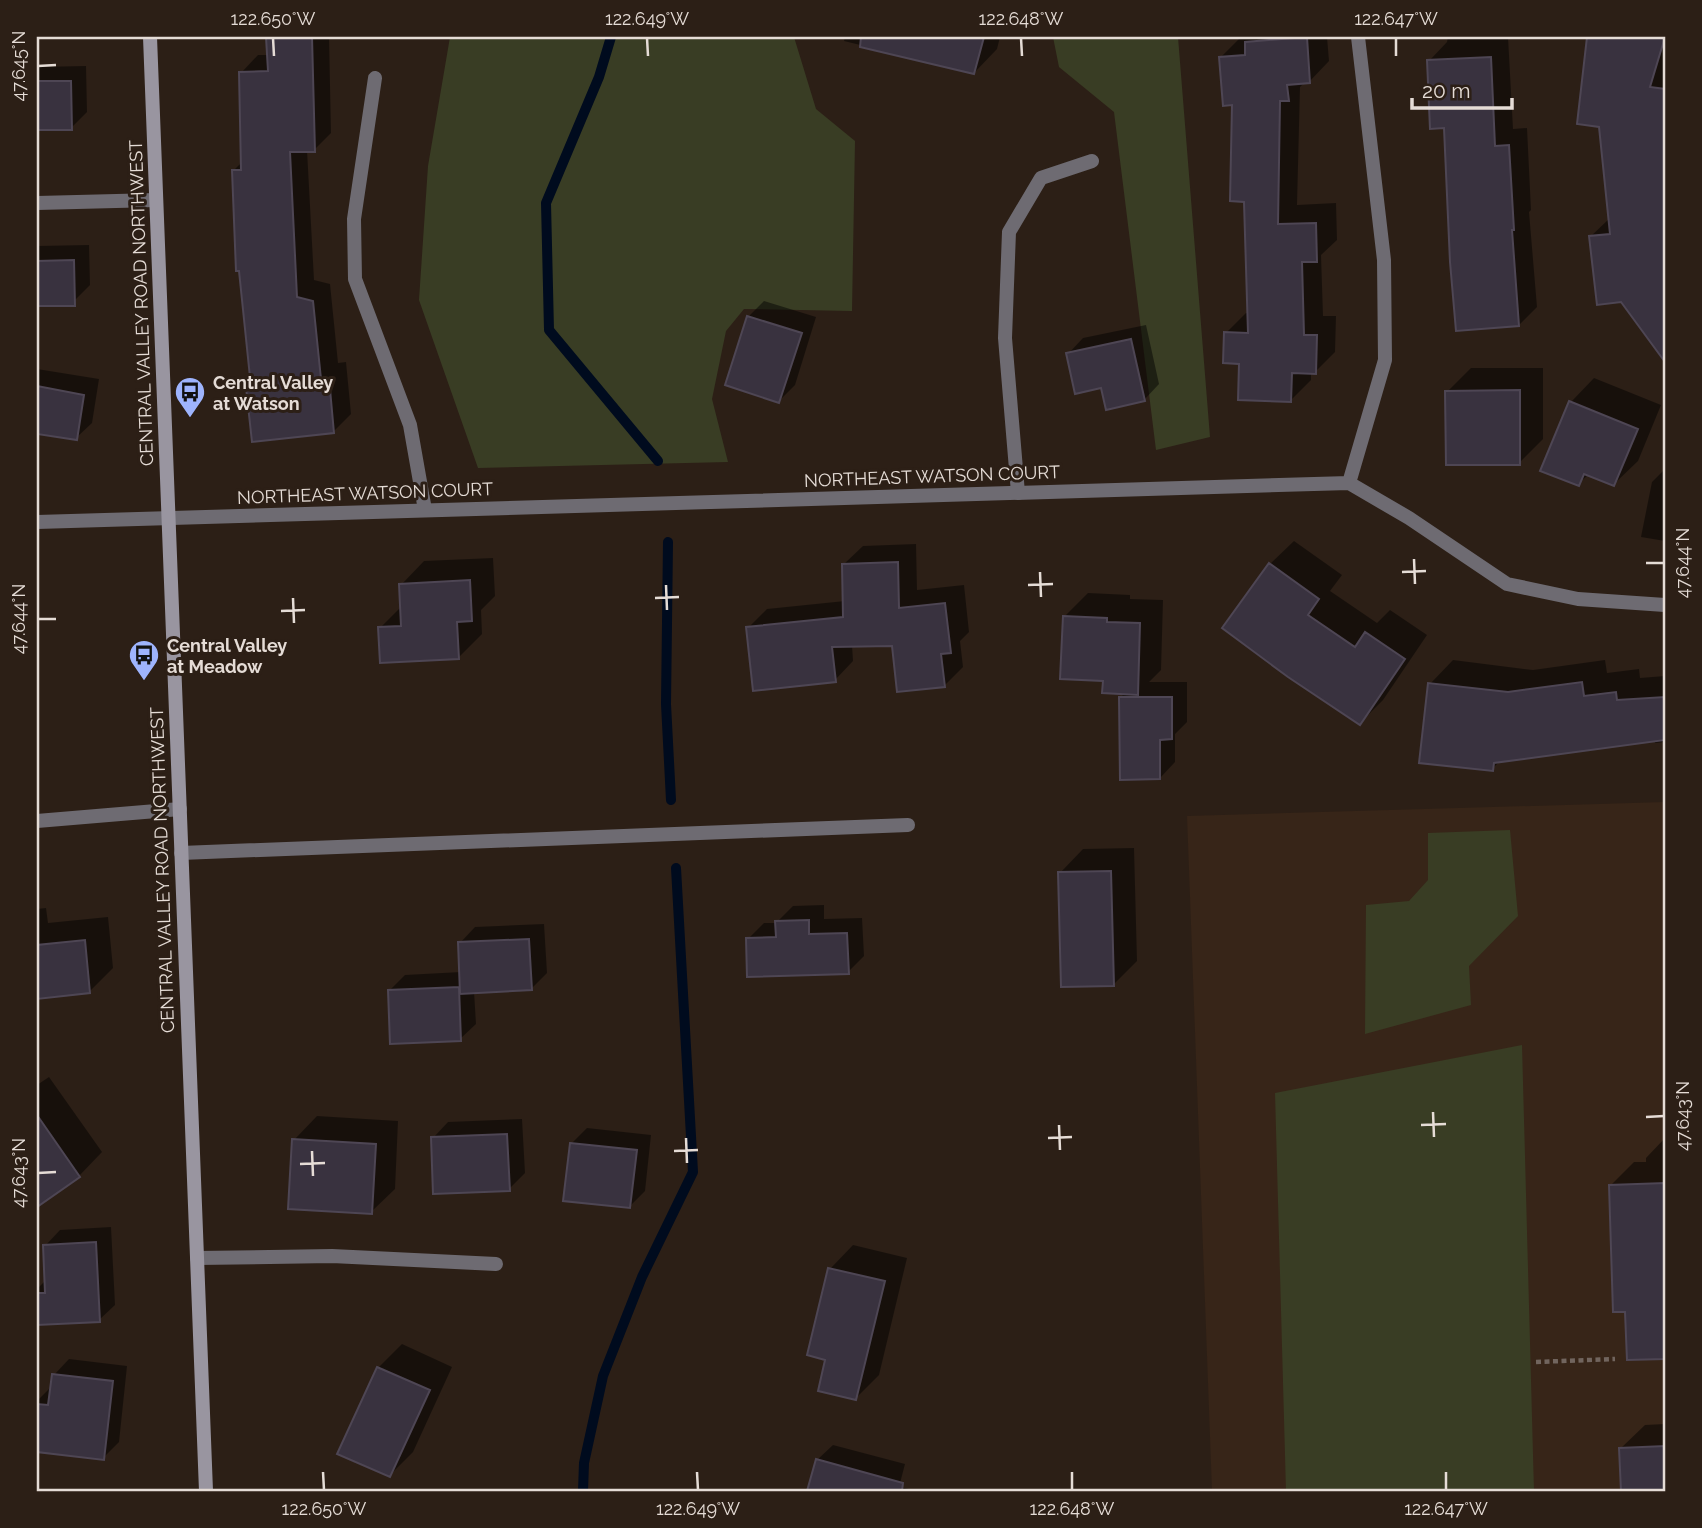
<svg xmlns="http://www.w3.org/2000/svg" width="1702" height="1528" font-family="Raleway,sans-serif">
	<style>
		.built { fill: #372518 }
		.green { fill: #393d24 }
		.shadow { fill: #0007 }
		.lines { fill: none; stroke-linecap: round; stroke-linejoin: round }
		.stream { stroke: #000b1e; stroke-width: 10 }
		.building { fill: #39323f; stroke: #4e4654; stroke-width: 2 }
		.path { stroke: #71655e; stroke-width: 4.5; stroke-dasharray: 5 3.5; stroke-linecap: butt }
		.service { stroke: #6e6b72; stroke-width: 14 }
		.minor { stroke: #6e6b72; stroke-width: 14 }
		.secondary { stroke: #9995a0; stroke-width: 14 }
		.ticks { fill: none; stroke: #e5dcd6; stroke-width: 2.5 }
		.labels { text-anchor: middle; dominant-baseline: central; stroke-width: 6; stroke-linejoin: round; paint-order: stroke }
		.street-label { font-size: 18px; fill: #e5dcd6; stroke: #2c1f16 }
		.poi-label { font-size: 18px; font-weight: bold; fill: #e5dcd6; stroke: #2c1f16; text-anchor: start }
		.neatline { fill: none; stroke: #e5dcd6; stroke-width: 2.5 }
		.ticks-label { font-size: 18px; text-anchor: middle; fill: #e5dcd6 }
	</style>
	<rect width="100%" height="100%" fill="#2c1f16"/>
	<path class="built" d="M1665,802V1491H1212L1187,816Z"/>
	<path class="green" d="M450,37H794L816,109L855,141L852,311L744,309L726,331L712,399L728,462L478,468L419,300L428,166Z
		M1053,37H1178L1210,437L1156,450L1114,112L1059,67Z
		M1510,830L1518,916L1469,966L1471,1005L1365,1034L1366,905L1409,901L1428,880V833Z
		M1522,1045L1534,1491H1286L1275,1093Z"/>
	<path class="shadow" d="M268,37H329L331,133L314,150H307L314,280L330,284L338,363L346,362L351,414L334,431L247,388L252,383L233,171L242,162L241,73L258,55H269Z
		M845,37H1000L997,49L974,73L844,41Z
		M1241,37H1327L1329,61L1309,82H1305L1300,87L1297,205L1336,203L1337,240L1321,255L1323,316H1336L1335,352L1315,372H1311V380L1291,400L1241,362L1226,333L1246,313H1249L1246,200L1234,103L1221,57Z
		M1448,37H1508L1513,129L1527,128L1531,210L1529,212L1537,307L1519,325L1446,126L1429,61L1447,42Z
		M1606,37H1665V359L1622,300L1590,237L1610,218L1600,125L1587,56Z
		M86,66L87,112L71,128H37V67Z
		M89,245L90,285L74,301L37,302V246Z
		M764,301L816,317L795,385L779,401L727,384L749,316Z
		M1146,325L1159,384L1144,400L1102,386L1068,354L1083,338Z
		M1471,368H1543V439L1519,463L1447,392Z
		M37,369L99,379L92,423L76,438L37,432Z
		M1594,378L1661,405L1638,461L1614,484L1589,474L1578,484L1571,402Z
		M1665,469V541L1641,537L1652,482Z
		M1294,541L1342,575L1330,591L1377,623L1390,610L1427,635L1383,700L1360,723L1270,564Z
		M916,544L917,590L964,585L969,632L960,641L963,667L944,686L894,644L852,645L853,661L835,680L748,628L767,609L845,601L844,564L863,546Z
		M493,558L495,596L481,610L482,634L459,657L380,628L402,606L401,585L424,561Z
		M1088,593L1130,595V599L1163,600L1161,670L1149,682H1187V722L1175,734V762L1160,778L1121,697L1125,693L1104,679L1065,616Z
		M1453,660L1533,670L1605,660L1607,673L1639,669L1640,678L1665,676V742L1655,743V740L1501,760L1492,769L1430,684Z
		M1134,848L1137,961L1114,984L1060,873L1083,849Z
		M824,905V919L862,918L864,956L848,972L748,939L764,923H776L793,906Z
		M46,908L48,923L108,917L113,968L89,992L37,997V909Z
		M544,924L547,973L531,989L474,991L476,1024L460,1039L389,991L405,975L461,972L460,943L475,927Z
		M49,1077L102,1152L79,1176L37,1205V1085Z
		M317,1116L398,1121L395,1189L371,1212L294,1140Z
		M522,1119L525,1173L509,1189L433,1138L448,1122Z
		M587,1128L651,1135L645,1191L630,1206L571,1144Z
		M1665,1138V1357L1628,1358L1627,1310L1610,1186L1634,1162H1646V1158Z
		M111,1227L115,1305L99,1320L37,1323V1289L46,1280L45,1246L60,1230Z
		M853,1245L907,1258L879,1375L856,1398L827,1359L830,1269Z
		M402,1344L452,1367L413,1452L390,1475L378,1368Z
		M69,1359L127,1366L119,1442L103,1458L37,1450V1401L50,1388H52L54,1375Z
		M1665,1424V1491H1622L1621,1448L1645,1425Z
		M833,1445L905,1464L899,1487L920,1491H809L817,1460Z"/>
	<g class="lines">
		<path class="stream" d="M611,37L599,77L546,203L549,330L658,461
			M668,542L666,704L671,800
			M583,1491L584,1463L603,1376L642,1277L693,1172L676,868"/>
	</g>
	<path class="building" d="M266,37H312L315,152H290L297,297L313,301L321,379L329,378L334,433L252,442L246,387H251L239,271H236L232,170H241L239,72L268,71Z
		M861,37H984L974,74L860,47Z
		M1307,37L1310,83L1287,85L1289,101H1280L1278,224L1316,223L1317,262H1302L1304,335H1317L1316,374L1292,373L1291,402L1238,400L1239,364L1223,363L1224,332L1248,333L1244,202L1230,201L1232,105L1223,106L1219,57L1245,55V42Z
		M1587,37H1665L1650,87L1665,89V362L1621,302L1597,305L1589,236L1610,234L1599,127L1577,124Z
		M1491,57L1495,146L1509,145L1514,230H1512L1519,326L1456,331L1450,262L1444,128L1430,129L1427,60Z
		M37,81H71L72,130H37Z
		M74,260L75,306H37V261Z
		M747,316L802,333L779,403L725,385Z
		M1131,339L1145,401L1106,410L1101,388L1075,394L1066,353Z
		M37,386L84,395L77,440L37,434Z
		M1520,390V465H1446L1445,391Z
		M1569,401L1638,429L1614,486L1584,474L1579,486L1540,471Z
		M898,562L899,608L945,603L951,653L941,654L945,687L897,692L892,646L832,647L836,682L753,691L746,627L843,617L842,564Z
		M1269,563L1319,599L1308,615L1355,647L1365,632L1405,659L1360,725L1288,677L1222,628Z
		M470,580L472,621L457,622L459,659L380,663L378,627L401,626L399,584Z
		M1063,616L1107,618V622L1140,623L1138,695L1102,693L1103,681L1060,679Z
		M1582,682L1584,696L1616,692L1617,700L1665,697V740L1494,763L1493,771L1419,763L1428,683L1508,692Z
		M1119,697H1172V739L1160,740V779L1120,780Z
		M1111,871L1114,986L1061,987L1058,872Z
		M809,920V934L847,933L849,974L747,977L746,938L776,937L775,921Z
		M529,939L532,990L460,994L458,942Z
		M85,940L90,993L37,999V945Z
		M459,987L461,1041L390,1044L388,990Z
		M37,1115L80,1177L37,1207Z
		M507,1134L510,1191L433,1194L431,1137Z
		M292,1139L376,1144L372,1214L288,1209Z
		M570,1143L637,1150L630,1208L563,1201Z
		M1665,1183V1359L1627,1360L1625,1312H1613L1609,1185Z
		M96,1242L100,1322L37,1325V1293H45L43,1245Z
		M828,1268L885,1281L856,1400L818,1391L825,1360L807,1355Z
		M377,1367L430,1390L390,1477L337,1454Z
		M52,1374L113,1381L104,1460L37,1452V1404L48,1405Z
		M1665,1446V1491H1621L1619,1448Z
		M816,1459L903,1483L902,1491H807Z"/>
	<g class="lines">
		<path class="path" d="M1536,1362L1615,1359"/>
		<path class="service" d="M1018,493L1005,338L1009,232L1041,178L1092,161
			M197,1258L332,1256L496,1264"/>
		<path class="minor" d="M375,78L354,219L355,279L410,425L425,510
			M37,203L156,200
			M1349,483L1385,360L1384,260L1358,37
			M37,522L1349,483L1409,518L1507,584L1578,599L1665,605
			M37,821L180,809
			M181,853L908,825"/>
		<path class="secondary" d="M150,37L206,1491"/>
	</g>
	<path class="ticks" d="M273,38L274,56M647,38L648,56M1021,38L1022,56M1396,38V56M38,66L56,65M1414,559L1415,584M1646,563H1664M1040,572L1041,597M1402,572L1426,571M666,585L667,610M1028,585L1053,584M293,598L294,623M655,598L679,597M281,611L305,610M38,619H56M1433,1112L1434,1137M1646,1117L1664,1116M1059,1125L1060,1150M1421,1125L1446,1124M686,1138L687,1163M1048,1138L1072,1137M312,1151L313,1176M674,1151L698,1150M300,1164L325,1163M38,1173L56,1172M323,1472L324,1490M697,1472L698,1490M1072,1472V1490M1446,1472V1490"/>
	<defs>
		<g id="bus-pin" transform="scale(1.575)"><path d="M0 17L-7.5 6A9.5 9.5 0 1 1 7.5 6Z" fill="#9eb4fd" stroke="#2c1f16"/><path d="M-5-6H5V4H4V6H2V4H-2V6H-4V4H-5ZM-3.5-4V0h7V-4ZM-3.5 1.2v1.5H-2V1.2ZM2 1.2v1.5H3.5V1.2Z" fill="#111"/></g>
	</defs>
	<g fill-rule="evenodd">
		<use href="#bus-pin" x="190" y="392"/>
		<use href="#bus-pin" x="144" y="655"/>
	</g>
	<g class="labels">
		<g class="street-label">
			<text transform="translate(141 303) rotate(-92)">CENTRAL VALLEY ROAD NORTHWEST</text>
			<text transform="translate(932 476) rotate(-2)">NORTHEAST WATSON COURT</text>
			<text transform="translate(365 493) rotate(-2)">NORTHEAST WATSON COURT</text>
			<text transform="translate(162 870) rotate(-92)">CENTRAL VALLEY ROAD NORTHWEST</text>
		</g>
		<g class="poi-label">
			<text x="213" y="382">Central Valley<tspan x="213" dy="21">at Watson</tspan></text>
			<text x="167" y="645">Central Valley<tspan x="167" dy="21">at Meadow</tspan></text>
		</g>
	</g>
	<rect width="1702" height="1528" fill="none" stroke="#2c1f16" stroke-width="77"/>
	<path d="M1412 98v10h100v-10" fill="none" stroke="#e5dcd6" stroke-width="3.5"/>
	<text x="1422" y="98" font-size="21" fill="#e5dcd6" stroke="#2c1f16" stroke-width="5" paint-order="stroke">20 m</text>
	<rect x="38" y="38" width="1626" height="1452" class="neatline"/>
	<g class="ticks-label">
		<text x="273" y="25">122.650°W</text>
		<text x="647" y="25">122.649°W</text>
		<text x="1021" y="25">122.648°W</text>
		<text x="1396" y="25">122.647°W</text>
		<text transform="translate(19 66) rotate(-90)" y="6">47.645°N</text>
		<text transform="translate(1683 563) rotate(-90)" y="6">47.644°N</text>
		<text transform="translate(19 619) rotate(-90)" y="6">47.644°N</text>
		<text transform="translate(1683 1116) rotate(-90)" y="6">47.643°N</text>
		<text transform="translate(19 1173) rotate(-90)" y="6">47.643°N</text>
		<text x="324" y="1515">122.650°W</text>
		<text x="698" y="1515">122.649°W</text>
		<text x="1072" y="1515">122.648°W</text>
		<text x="1446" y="1515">122.647°W</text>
	</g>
</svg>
